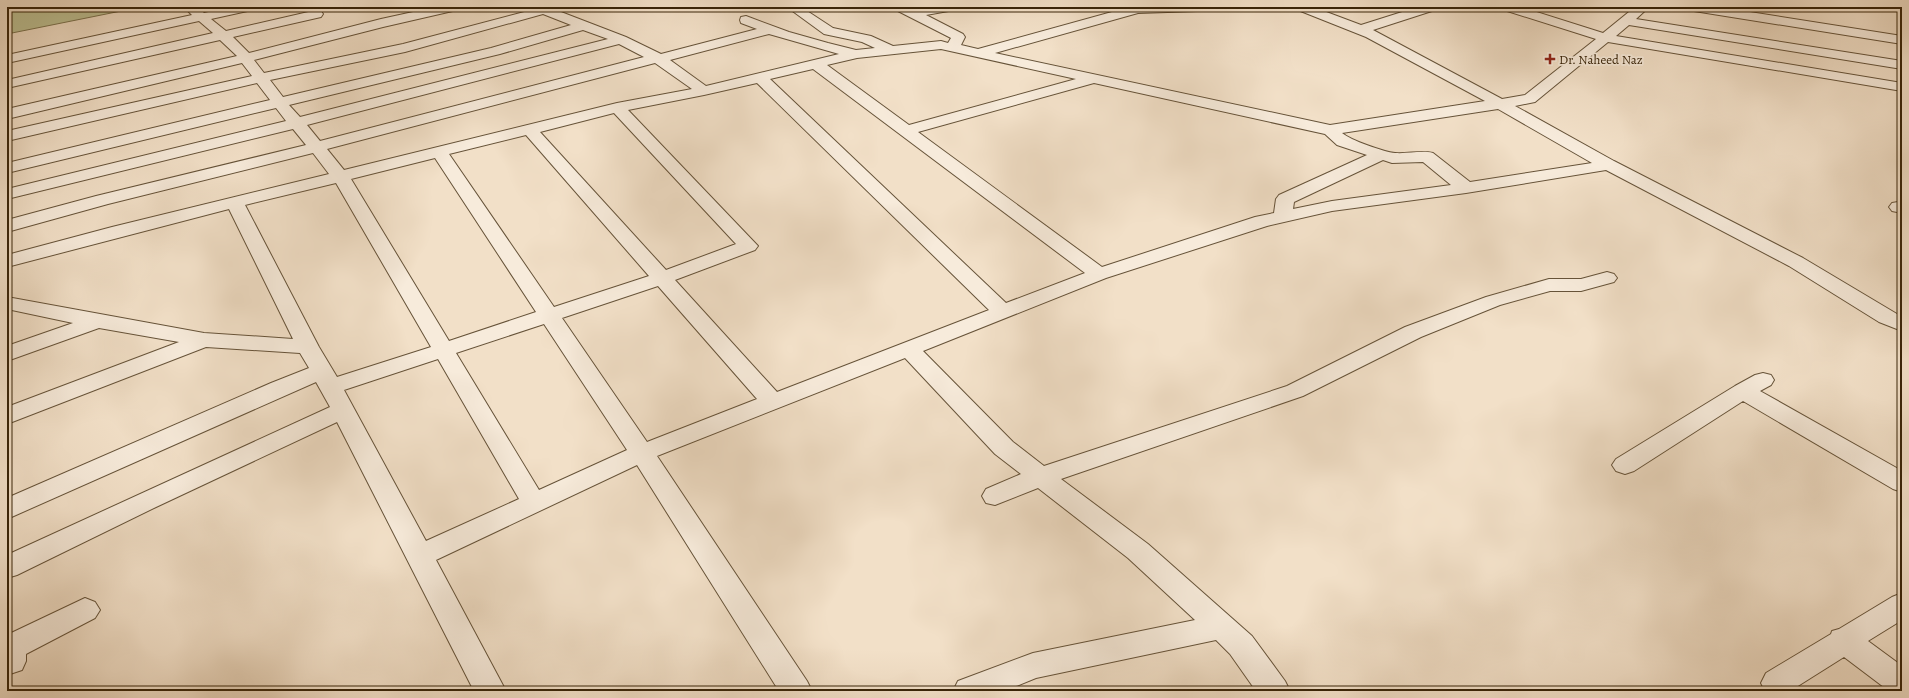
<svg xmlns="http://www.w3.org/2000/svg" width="1909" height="698" font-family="Alegreya,serif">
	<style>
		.green { fill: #bdc194; stroke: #7a724e }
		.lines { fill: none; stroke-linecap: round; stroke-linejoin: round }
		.minor-casing { stroke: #665339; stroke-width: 2 }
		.minor { fill: #f7ebdb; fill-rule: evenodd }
		.poi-dot { fill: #8f2418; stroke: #f7ebdb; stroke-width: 1.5 }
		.labels { text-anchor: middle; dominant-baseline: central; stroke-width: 3.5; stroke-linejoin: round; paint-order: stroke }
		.far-poi-label { font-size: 13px; fill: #382409; stroke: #f7ebdb; text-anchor: start }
	</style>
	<rect width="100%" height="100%" fill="#f2e0c8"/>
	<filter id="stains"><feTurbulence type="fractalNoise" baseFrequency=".005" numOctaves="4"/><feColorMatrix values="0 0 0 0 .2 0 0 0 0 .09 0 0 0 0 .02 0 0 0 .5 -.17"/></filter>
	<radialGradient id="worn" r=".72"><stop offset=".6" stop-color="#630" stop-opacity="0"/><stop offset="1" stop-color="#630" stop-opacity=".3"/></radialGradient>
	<path class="green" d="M7,7H141L7,34Z"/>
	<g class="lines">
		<g class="minor-casing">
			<path id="minor" d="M184,7H198L204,13L231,7H254L252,10L211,19L226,31L317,10L321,11L323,14L321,17L233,37L249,53L381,19L436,7H459L457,10L383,27L254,60L264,73L403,44L532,10L530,7H548L626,37L661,54L757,29L741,23L740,20L741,17L746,16L789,32L828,43L856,50L875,48L862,42L824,34L787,7H801L833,28L871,36L893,46L941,41L948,43L951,38L896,10L894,7H910L915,10L931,7H956L954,10L926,15L963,34L965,37L961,45L978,49L1130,7H1203L1197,11L1138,13L995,53L1330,125L1485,101L1366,37L1298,10L1296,7H1313L1361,25L1418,7H1437L1435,10L1373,30L1502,99L1525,95L1596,39L1504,10L1502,7H1521L1603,33L1635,7H1649L1636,19L1902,61V69L1629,25L1616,36L1902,83V91L1608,42L1535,102L1515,106L1614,161L1803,258L1902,317V331L1879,322L1789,266L1606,170L1466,193L1332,211L1267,226L1106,278L923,351L1013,442L1044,466L1287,386L1405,327L1486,297L1549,279H1581L1607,272L1614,274L1617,278L1614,282L1581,291H1550L1500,305L1421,337L1303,396L1061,479L1148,544L1252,636L1285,681L1290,691H1256L1230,654L1216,640L1036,678L1004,691H953L958,681L1033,653L1195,620L1128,558L1038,488L995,505L986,503L982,496L986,489L1021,474L995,454L905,358L657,456L807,681L812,691H779L637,465L436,560L506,691H474L337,422L156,507L17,575L7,578V555L330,407L316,382L7,519V498L271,383L309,368L300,353L206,347L7,424V407L179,342L99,328L7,361V346L73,323L7,309V297L204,333L293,339L229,209L7,267V255L112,227L329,174L313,153L108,204L7,232V220L96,196L306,145L293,129L7,199V189L286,121L276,108L7,173V163L270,100L257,83L7,141V131L252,76L242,63L7,119V109L237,56L220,40L7,88V80L213,33L199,21L7,63V55L192,15ZM543,14L571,25L491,48L283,97L270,80L405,52ZM583,30L608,39L300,117L289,105L500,54ZM769,34L839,54L706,86L670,60ZM619,44L644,57L320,141L307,125ZM941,49L1076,79L909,125L827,65L857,58ZM655,63L692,89L617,103L344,170L327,149ZM813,69L1085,273L1006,303L770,79ZM757,83L989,310L777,392L675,280L755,250L758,246L628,110L704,95ZM1094,83L1325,134L1337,145L1367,155L1279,195L1276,199L1274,213L1255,217L1102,267L918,132ZM1498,109L1592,163L1470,182L1433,153C1421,150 1408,154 1395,153C1384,152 1350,140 1342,133ZM614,113L736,244L666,270L540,132ZM526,135L649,276L554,307L449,154ZM435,158L536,312L449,341L351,179ZM1383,160L1392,163L1423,162L1451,185L1332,201L1293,209L1294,202ZM336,183L431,347L337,377L319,347L245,205ZM658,286L757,399L647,442L562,318ZM544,324L627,450L539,490L456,353ZM438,359L519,499L426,541L344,390Z
				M1688,7H1718L1902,36V44L1694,11Z
				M1898,202L1902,203V213L1892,211L1889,207L1892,203Z
				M1763,373L1771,375L1774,380L1771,385L1760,391L1902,471V492L1893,489L1743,401L1634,471L1625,474L1616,471L1612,465L1616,459L1735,386L1755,375Z
				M1902,593V620L1868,641L1902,666V691H1889L1844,657L1790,691H1765L1761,683L1766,673L1831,634L1832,631L1839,629L1892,597Z
				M85,598L95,602L100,610L95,618L26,654V661L22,670L7,675V635Z"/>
		</g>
		<use href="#minor" class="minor"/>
	</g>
	<path class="poi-dot" d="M1548 53h4v4h4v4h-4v4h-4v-4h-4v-4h4z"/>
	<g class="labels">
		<g class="far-poi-label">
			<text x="1559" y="59">Dr. Naheed Naz</text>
		</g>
	</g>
	<rect width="1909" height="698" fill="none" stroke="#f2e0c8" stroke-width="24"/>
	<rect x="8" y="8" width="1893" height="682" fill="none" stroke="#382409" stroke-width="2"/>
	<rect x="12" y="12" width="1885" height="674" fill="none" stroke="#382409"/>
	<rect width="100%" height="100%" filter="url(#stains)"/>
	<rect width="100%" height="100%" fill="url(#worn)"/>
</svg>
